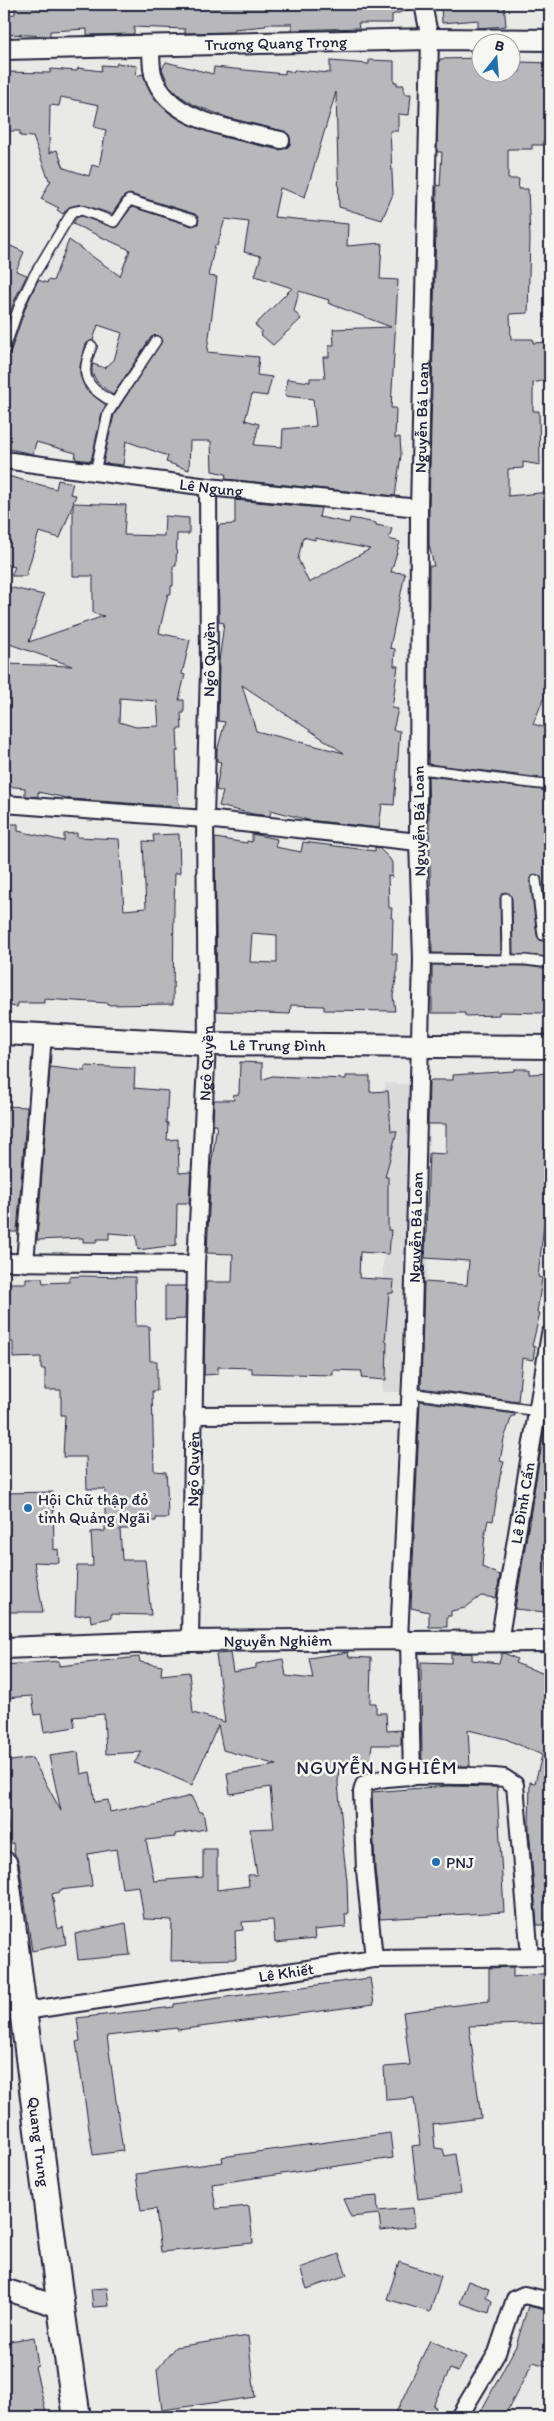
<svg xmlns="http://www.w3.org/2000/svg" width="554" height="2421" font-family="Itim,sans-serif">
	<style>
		.built { fill: #dadada }
		.building { fill: #b8b8bc; stroke: #22223b; fill-rule: evenodd }
		.lines { fill: none; stroke-linecap: round; stroke-linejoin: round }
		.service-casing { stroke: #22223b; stroke-width: 12 }
		.minor-casing { stroke: #22223b; stroke-width: 20 }
		.tertiary-casing { stroke: #22223b; stroke-width: 24 }
		.secondary-casing { stroke: #22223b; stroke-width: 26 }
		.primary-casing { stroke: #22223b; stroke-width: 30 }
		.service { stroke: #f6f6f2; stroke-width: 9 }
		.minor { stroke: #f6f6f2; stroke-width: 16 }
		.tertiary { stroke: #f6f6f2; stroke-width: 20 }
		.secondary { stroke: #f6f6f2; stroke-width: 22 }
		.primary { stroke: #f6f6f2; stroke-width: 26 }
		.poi-dot { fill: #1f6fb2; stroke: #f6f6f2; stroke-width: 2 }
		.labels { text-anchor: middle; dominant-baseline: central; stroke-width: 5; stroke-linejoin: round; paint-order: stroke }
		.street-label { font-size: 16px; fill: #22223b; stroke: #f6f6f2 }
		.poi-label { font-size: 16px; fill: #22223b; stroke: #f6f6f2; text-anchor: start }
		.quarter-label { font-size: 19px; letter-spacing: 1px; fill: #22223b; stroke: #f6f6f2 }
	</style>
	<rect width="100%" height="100%" fill="#e9e9e7"/>
	<filter id="ink" filterUnits="userSpaceOnUse"><feTurbulence type="fractalNoise" baseFrequency=".02" numOctaves="2"/><feDisplacementMap in="SourceGraphic" scale="10" xChannelSelector="R" yChannelSelector="G"/><feConvolveMatrix kernelMatrix="1 2 1 2 8 2 1 2 1" color-interpolation-filters="sRGB"/></filter>
	<g filter="url(#ink)">
		<path class="built" d="M385,1083L430,1086L426,1392H382Z"/>
		<path class="building" d="M15,4H182L208,5V7L262,4H413L414,8L392,15V23H358L359,28L292,30V24H265L266,26L234,29V32L185,33V29L134,27V34L87,35V29L50,31V36L6,34L4,15L15,14Z
			M441,4H504L506,26L478,28V20L442,23Z
			M482,58V72H520L521,62L550,63V141H543V145H532V149H508V179H519L518,189H528L530,238L528,313L510,314L511,339H533V343L550,342V379L533,383V411H539L540,465L523,462V468L508,469V496L550,492V683L533,724L550,729V756H548L550,779L428,764L429,566H434L429,545V508L437,185L440,186L442,152H437L439,64L440,59Z
			M369,60L394,61V82H397V85H404V94H411L409,115L398,114V131H390L393,194L382,220L339,207L336,92L305,197L280,188L274,217L348,224L347,246L382,243L380,279L398,280L391,408H396L395,438L400,437L401,455L395,496L225,479L226,474L212,471L211,441H190L189,470L166,462L168,456L126,441L123,465L103,463L114,415L162,341L157,335L151,337L113,395L97,382L92,373V367L93,364L105,368L114,360L122,333L98,325L93,340L86,344L80,366V375L86,390L106,405L102,412L91,461L75,459L76,453L36,442L33,454L4,448V357L10,353L26,306L38,280L47,283L48,280L53,281L69,240L120,276L130,250L73,224L76,218L81,216L115,228L132,207L192,226L198,224L199,219L195,214L130,194L124,196L112,214L81,204L69,207L63,214L57,210L59,208L41,199L51,180H49L33,137L20,136V131H4V72L50,73L51,69L77,71L78,68L101,71L102,65L116,66L117,63L137,66L136,76L143,74L154,97L168,112L184,122L223,137L279,150L288,147L291,143L287,132L229,118L194,105L180,96L169,85L162,69L166,62L213,74L214,67L285,74V70L294,72V70L330,73V61L369,64ZM61,97L99,105L94,127L106,130L99,167L92,165L89,176L64,168L57,150L49,153L50,105L59,106ZM225,219L249,222L244,252L261,256L255,276L292,288L255,325L262,331L260,334L273,345L301,319L294,311L299,291L329,300L328,303L391,327L333,329L334,345H329V357H323L325,378H310V382L287,379L285,396L313,399L316,426L283,429L282,447L254,445L259,424L245,420L252,394L267,396L272,377L257,375L259,357L207,352L217,277L208,276L215,245L217,246Z
			M4,243L24,252L16,271L27,275L14,301L4,332Z
			M4,475L56,489L58,480L73,483L70,494L76,495L73,503L126,505L124,535L164,536L165,516L189,518V534H177L176,566H173V586H171V594H168L159,633L190,640L182,674L185,675L179,700H184V713H181L182,729H177L178,751H176L178,801L181,807L71,799L38,792V797L25,796V788L5,786L10,742L4,745V664L72,666L4,642L9,621L4,620V598L8,587L44,595L29,642L104,616L93,613V576H73V504L60,538L39,532L26,576H11L15,567L4,564ZM120,698L157,701L159,726L136,727L119,722Z
			M235,500L321,508L319,517L349,523L350,518L376,523V525L392,528L389,539L400,542L391,572L405,573L390,648L395,649L394,666H398L392,708L398,709L393,730L400,731L394,805L382,804L379,828L308,820L271,810L270,816L253,814L219,806L223,792L216,790L221,762L217,761V751L225,722L218,721L219,662L224,623L219,622L218,530L219,525L235,524ZM303,537L315,540V538L370,549L309,583L298,559ZM242,685L344,753L256,731Z
			M428,776L550,791V929H548L541,877L535,874L530,880L537,936L541,941H550V957L513,954L512,898L506,892L502,893L500,898L501,954L432,953Z
			M4,824H18V831L64,841V834L77,833V837L119,839L124,910L146,908L143,841L154,842L153,835L179,834L180,873H175L174,905L173,1004L107,1005V1003L44,999V1003H18L17,1007L4,1005Z
			M252,834L277,839L275,847L301,852L303,842L375,851V847L379,848L390,859L392,863V877L388,876L389,908H392L391,918H393L392,954H397V973L393,996L395,1011L324,1010V1006L291,1005L290,1014L217,1011L215,838L247,843V841L252,842ZM252,933L277,935V963L250,962Z
			M432,965L525,966L550,969V1011H544V1013L499,1012V1015L465,1016V1013H432Z
			M240,1062L262,1063V1080L272,1076L346,1079V1076H370V1092L388,1091L391,1131H397L385,1177H388V1230H391L389,1254L360,1252L359,1278L394,1280L393,1293H389L385,1341H387L386,1380L361,1378L362,1371L333,1370V1375L252,1373V1368L218,1367V1374L204,1375L206,1282H232L233,1254L207,1253L211,1167L217,1125H213L214,1100H234L233,1095L239,1094Z
			M85,1066L135,1068L134,1088L168,1091L166,1123H168L167,1140L178,1139L179,1173L191,1172L189,1203H177L176,1245L138,1250L136,1235L109,1233V1239H97V1242H83V1238L37,1240L50,1067L85,1071Z
			M514,1069H529V1074L550,1073V1153L546,1180H550V1214L548,1225L544,1224L538,1277L542,1278L537,1313H540L532,1346L535,1347L533,1360L522,1358L518,1402L421,1388L424,1282L467,1285L469,1261L425,1258L429,1153L446,1154V1124H428L429,1082L431,1080H453V1075L514,1071Z
			M4,1106L27,1107L17,1232H4Z
			M82,1276L135,1277L136,1326H149L150,1361H157V1391H152L154,1471L166,1472L167,1486L168,1518H156V1521H135V1529H120L122,1560H145L151,1615L111,1614V1618L91,1622L90,1614L75,1616L77,1566H93L91,1532L105,1531V1489H87L86,1457H63L65,1415H61V1390H45V1369H41V1357L13,1358V1342H4V1283H26V1278H42L43,1283L69,1282V1277Z
			M165,1286H186L185,1319L165,1320Z
			M420,1401L515,1414V1416H512L504,1439L500,1461L504,1462L500,1476L493,1521L488,1520L485,1534L482,1567L500,1575L496,1598L481,1596L465,1608L451,1611V1616H447V1627H429V1612L411,1608Z
			M547,1412H550V1555H546L550,1610H546V1612L515,1609Z
			M53,1492L54,1550L58,1549L59,1563L34,1562L43,1612H4V1493Z
			M348,1652L349,1657L371,1658L370,1703H376V1713H386L387,1731L401,1730V1745H372L369,1767L339,1765L338,1783L344,1847H343L347,1881L348,1914H345L346,1927L314,1930L315,1939L275,1943L273,1920L242,1922L243,1930L235,1931L236,1959L171,1961L172,1920L144,1919L139,1886L122,1888L116,1849L88,1854L92,1886L60,1890V1892L52,1894L58,1929L63,1927L66,1944L32,1951L19,1863L15,1855L13,1843H10L4,1785V1762L32,1758L61,1811L49,1756L78,1752L81,1774L90,1772L95,1802L108,1800L110,1812L144,1805L145,1807L191,1796L199,1812H203L206,1829L175,1834V1837L146,1840L154,1881L203,1877V1849H217V1890L249,1886L248,1875H257L250,1829L274,1828L270,1787L230,1794L227,1773L277,1765L223,1750L218,1725L192,1785L160,1771L134,1763L142,1752L106,1754L104,1714L73,1717L75,1727L44,1732L41,1714L35,1715L32,1696L4,1698V1665L59,1661V1666L139,1657L140,1662L162,1666L161,1675L189,1672L193,1713L225,1722L216,1654L230,1653L233,1672L256,1668V1664L283,1659L286,1676L313,1679L309,1658Z
			M472,1653V1660L499,1663L502,1653H504L517,1659L515,1663L550,1676V1925H537L529,1828L530,1782L535,1783L542,1755L506,1739L468,1730L470,1766H422L421,1662L451,1663V1654Z
			M447,1786L497,1787L504,1912L380,1919L375,1869L372,1792Z
			M126,1923L130,1955L78,1960L75,1934Z
			M513,1967V1977L550,1973V2023L469,2026L481,2118L433,2124L435,2148L443,2149L445,2156L455,2154L461,2193L418,2199L412,2146L420,2145L414,2098L386,2100L384,2067L410,2065L403,2012L489,2001V1968Z
			M370,1978L374,2004L177,2030V2028L107,2036L123,2151L93,2155L76,2042L80,2041L77,2018L174,2007V2004Z
			M390,2133L393,2158L212,2184L216,2209L249,2206L253,2243L161,2252L156,2209L141,2211L136,2174L223,2162L222,2157Z
			M377,2196L378,2211L413,2208L415,2227L381,2231L379,2214L351,2217L343,2199Z
			M339,2254L347,2275L307,2289L300,2268Z
			M399,2262L441,2276L430,2312L387,2299Z
			M468,2281L489,2289L486,2297L492,2301L489,2313L460,2303Z
			M107,2288L109,2306L93,2307L91,2289Z
			M528,2306L550,2311V2356L547,2366L533,2362L504,2417H478L516,2346Z
			M248,2336L255,2397L162,2410L157,2370L175,2347Z
			M34,2337L38,2366L35,2367L47,2417H4V2342Z
			M430,2340L466,2357L458,2372L450,2369L433,2406L436,2407L432,2417H394Z"/>
		<g class="lines">
			<g class="service-casing">
				<path id="service" d="M92,346C78,377 87,388 115,403
					M4,351L20,304L33,277L72,212L82,210L114,222L129,200L193,220
					M95,472L108,413L156,341
					M418,769C462,773 505,781 549,785
					M536,880L543,935H550
					M506,898L507,960
					M422,959L525,960L550,963
					M410,1393L538,1411"/>
			</g>
			<g class="minor-casing">
				<g id="minor">
					<path d="M151,46C151,55 151,65 153,74C167,123 240,130 281,140"/>
					<path id="s1" d="M4,460L208,487L419,508"/>
					<path d="M4,804L205,819L418,842"/>
					<path d="M4,1262L196,1264"/>
					<path d="M25,1263L43,1035"/>
					<path d="M193,1415L409,1414"/>
					<path id="s2" d="M399,1639L412,1359L422,959L418,842L419,508L430,39L423,4"/>
					<path id="s3" d="M190,1641L196,1264L207,1044L205,819L209,670L208,487"/>
					<path d="M409,1642L412,1777"/>
					<path id="s4" d="M499,1642L550,1334"/>
					<path d="M374,1959L365,1870L362,1792L364,1785C377,1772 472,1776 494,1777L504,1778L515,1785L530,1957"/>
					<path id="s5" d="M25,2011L374,1959L550,1957"/>
					<path d="M459,2417L497,2353L515,2299L524,2295L550,2301"/>
				</g>
			</g>
			<g class="tertiary-casing">
				<g id="tertiary">
					<path id="s6" d="M4,49L430,39L550,40"/>
					<path id="s7" d="M4,1648L190,1641L399,1639L409,1642L550,1641"/>
					<path d="M4,2289L60,2307"/>
				</g>
			</g>
			<g class="secondary-casing">
				<g id="secondary">
					<path id="s8" d="M4,1033L207,1044L550,1047"/>
				</g>
			</g>
			<g class="primary-casing">
				<g id="primary">
					<path id="s9" d="M4,1865C30,2049 48,2234 77,2417"/>
				</g>
			</g>
			<use href="#service" class="service"/>
			<use href="#minor" class="minor"/>
			<use href="#tertiary" class="tertiary"/>
			<use href="#secondary" class="secondary"/>
			<use href="#primary" class="primary"/>
		</g>
	</g>
	<g class="poi-dot">
		<circle cx="28" cy="1508" r="5"/>
		<circle cx="436" cy="1862" r="5"/>
	</g>
	<g class="labels">
		<g class="street-label">
			<text stroke="none"><textPath href="#s6" startOffset="272">Trương Quang Trọng</textPath></text>
			<text stroke="none"><textPath href="#s2" startOffset="1222">Nguyễn Bá Loan</textPath></text>
			<text stroke="none"><textPath href="#s1" startOffset="209">Lê Ngung</textPath></text>
			<text stroke="none"><textPath href="#s3" startOffset="982">Ngô Quyền</textPath></text>
			<text transform="translate(419 821) rotate(-91)">Nguyễn Bá Loan</text>
			<text stroke="none"><textPath href="#s8" startOffset="274">Lê Trung Đình</textPath></text>
			<text stroke="none"><textPath href="#s3" startOffset="578">Ngô Quyền</textPath></text>
			<text stroke="none"><textPath href="#s2" startOffset="412">Nguyễn Bá Loan</textPath></text>
			<text stroke="none"><textPath href="#s3" startOffset="172">Ngô Quyền</textPath></text>
			<text stroke="none"><textPath href="#s4" startOffset="141">Lê Đình Cẩn</textPath></text>
			<text stroke="none"><textPath href="#s7" startOffset="274">Nguyễn Nghiêm</textPath></text>
			<text stroke="none"><textPath href="#s5" startOffset="264">Lê Khiết</textPath></text>
			<text stroke="none"><textPath href="#s9" startOffset="279">Quang Trung</textPath></text>
		</g>
		<g class="poi-label">
			<text x="38" y="1499">Hội Chữ thập đỏ<tspan x="38" dy="18">tỉnh Quảng Ngãi</tspan></text>
			<text x="446" y="1862">PNJ</text>
		</g>
		<g class="quarter-label">
			<text x="377" y="1767">NGUYỄN NGHIÊM</text>
		</g>
	</g>
	<rect width="554" height="2421" fill="none" stroke="#f6f6f2" stroke-width="20"/>
	<rect x="10" y="10" width="534" height="2401" fill="none" stroke="#22223b" stroke-width="2" filter="url(#ink)"/>
	<g transform="translate(496 58) rotate(17)"><circle r="24" fill="#f6f6f2" stroke="#a1a1a9"/>
	<path d="M0-4L9 19L0 12L-9 19Z" fill="#1f6fb2"/>
	<text y="-8" font-size="14" font-weight="bold" text-anchor="middle" fill="#22223b">B</text>
	</g>
</svg>
